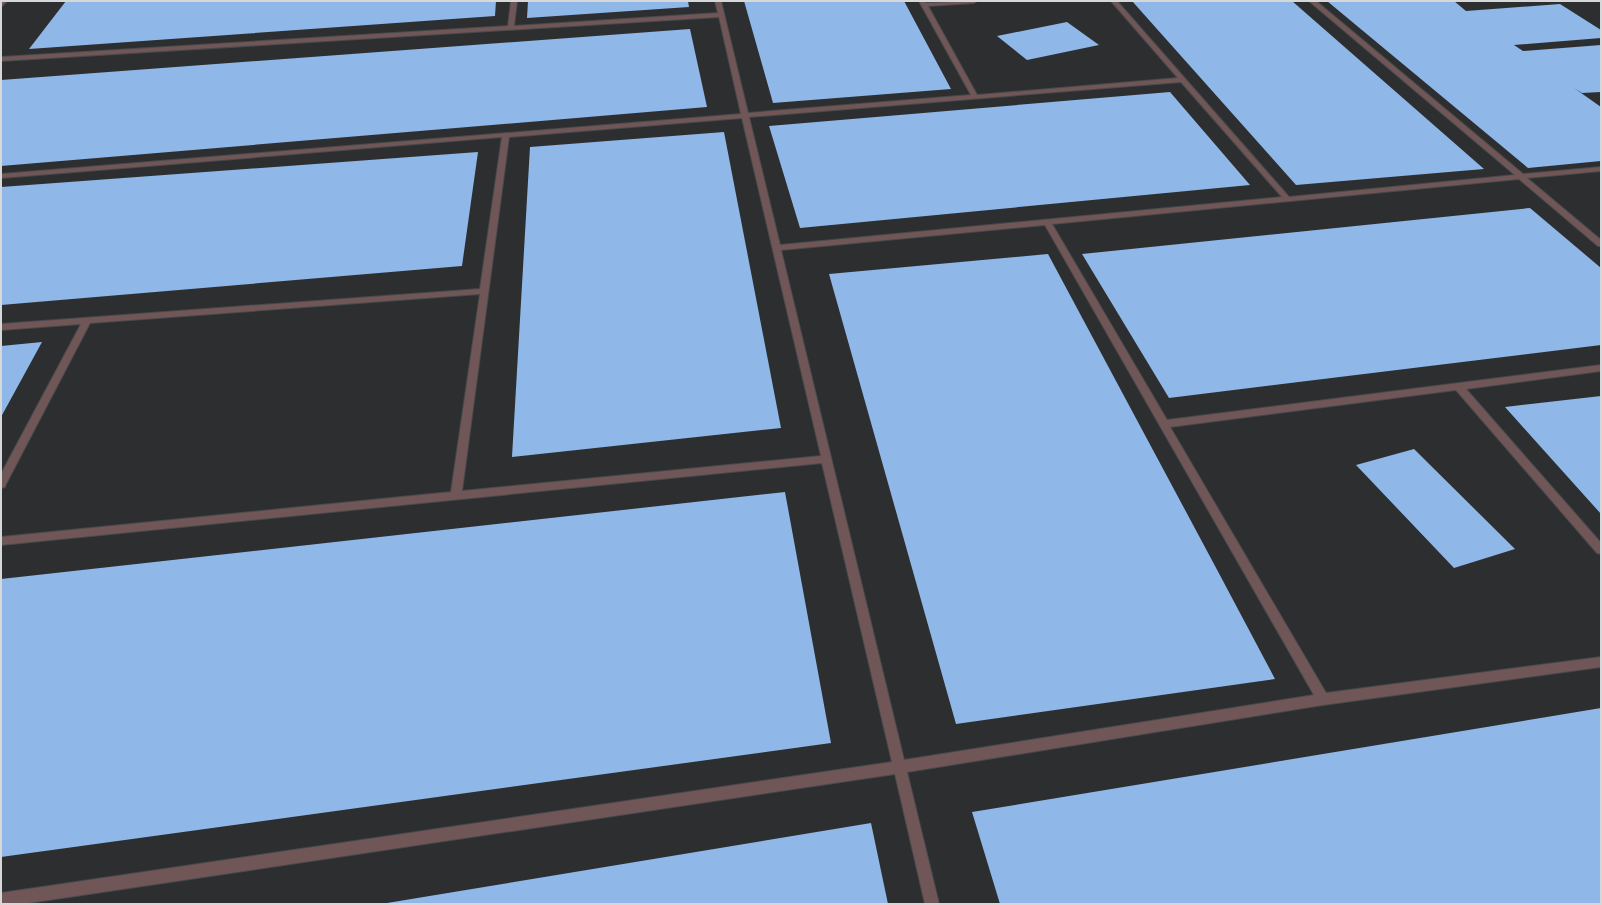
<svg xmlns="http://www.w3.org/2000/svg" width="1602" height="905" font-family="Poppins,sans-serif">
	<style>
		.building { fill: #8fb7e7 }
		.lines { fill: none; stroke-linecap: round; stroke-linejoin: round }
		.minor-casing { stroke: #47494b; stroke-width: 2 }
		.minor { fill: #715657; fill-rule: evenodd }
	</style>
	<rect width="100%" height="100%" fill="#2c2e30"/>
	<path class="building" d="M66,1H496L495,16L29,49Z
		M528,1H688L689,7L527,18Z
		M744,1H904L951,89L773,103Z
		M1132,1H1292L1484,169L1296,185Z
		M1327,1H1454L1466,11L1560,4L1601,30V38L1514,45L1523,51L1601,45V92L1582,93L1574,88L1601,107V161L1528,168Z
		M1067,22L1099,45L1027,60L997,36Z
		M690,29L707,107L1,166V80Z
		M1170,92L1250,185L800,228L769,126Z
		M724,132L781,428L512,457L530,147Z
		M478,152L462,266L1,305V187Z
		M1530,208L1601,268V345L1169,398L1082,254Z
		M1048,254L1214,564L1275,679L956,724L829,274Z
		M42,342L1,417V346Z
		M1601,396V514L1505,407Z
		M1414,449L1515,549L1454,568L1356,465Z
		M785,492L831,743L1,857V579Z
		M1601,708V904H1000L972,812Z
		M871,823L888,904H387V903Z"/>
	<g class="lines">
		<g class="minor-casing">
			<path id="minor" d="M1,1H7L1,7Z
				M511,1H517L514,26L718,13L715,1H721L748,113L971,95L919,1H925L926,3L977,1L974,3L928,6L977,95L1178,78L1111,1H1117L1289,197L1515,175L1309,1H1316L1523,174L1601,167V171L1527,178L1601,240V246H1598L1519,179L1052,224L1167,420L1601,365V371L1466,389L1601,543V554L1597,553L1456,390L1170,427L1326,693L1601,657V667L1323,705L907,772L939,904H925L895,774L22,904H1V893L892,762L822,463L1,545V537L451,492L480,294L90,323L6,484L5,487L1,488V474L81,324L1,330V324L480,289L502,137L1,178V174L741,114L719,17L1,61V57L508,26ZM1181,82L1282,197L780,245L749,117ZM742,118L821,456L462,491L509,137ZM1045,225L1314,695L904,760L781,250Z"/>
		</g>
		<use href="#minor" class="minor"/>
	</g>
	<rect width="1602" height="905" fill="none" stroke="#d6d7d8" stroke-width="4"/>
</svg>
